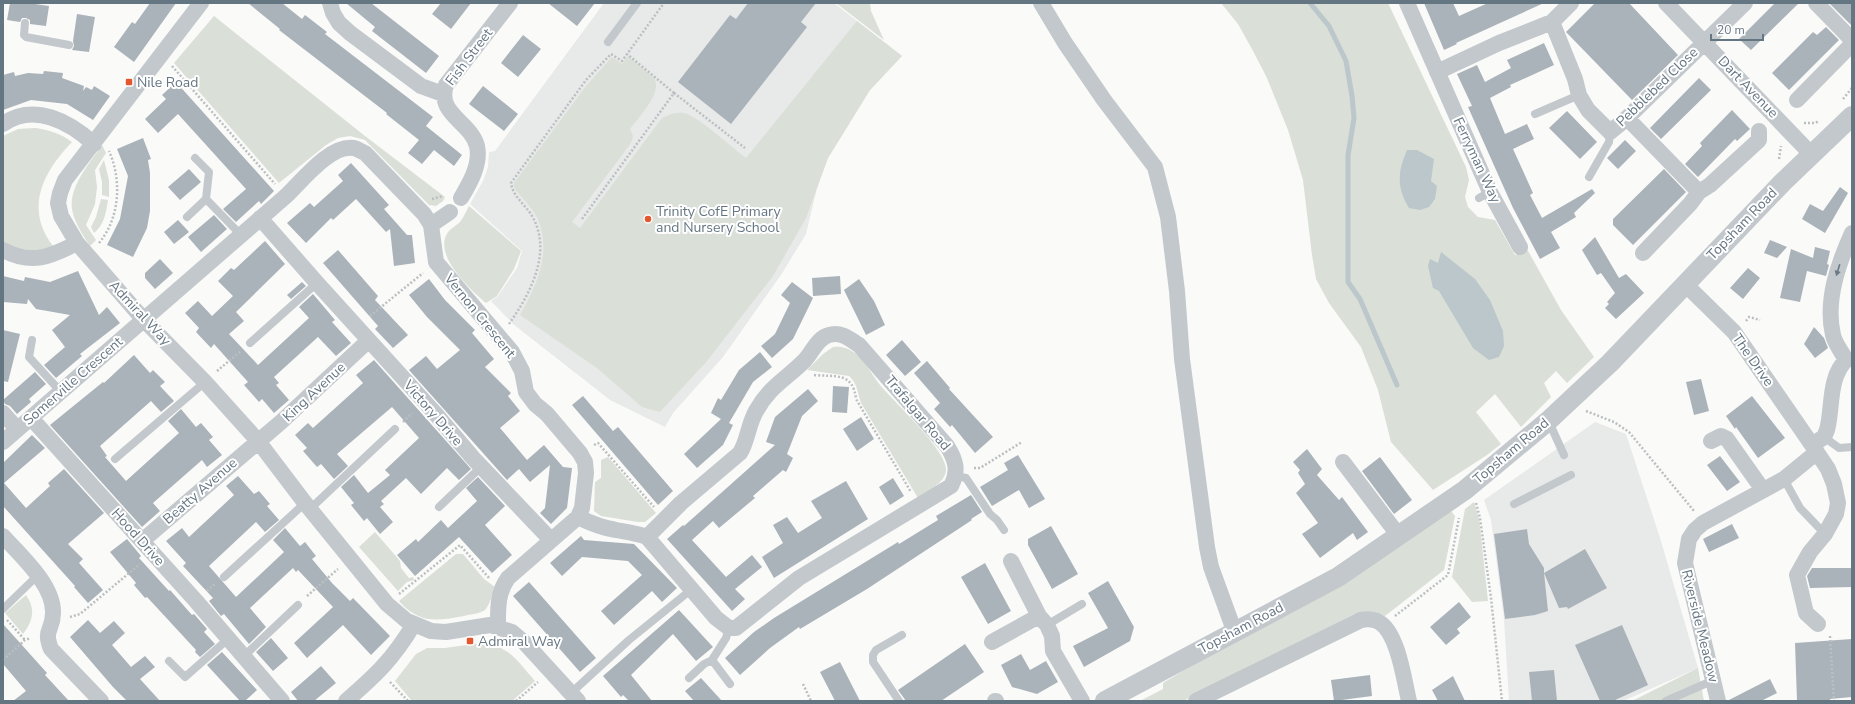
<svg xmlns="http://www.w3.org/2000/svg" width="1855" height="704" font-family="'Nunito Sans',sans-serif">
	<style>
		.built { fill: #e8e9e9 }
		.green { fill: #dadfd7 }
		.water { fill: #bbc7cb }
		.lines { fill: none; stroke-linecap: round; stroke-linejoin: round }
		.stream { stroke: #bbc7cb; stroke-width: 5 }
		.building { fill: #aab3b9 }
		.path { stroke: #bbbfc2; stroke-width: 2.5; stroke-dasharray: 2 2; stroke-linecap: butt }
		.service { stroke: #c3c8cc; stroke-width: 8 }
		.minor { stroke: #c3c8cc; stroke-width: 16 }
		.tertiary { stroke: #c3c8cc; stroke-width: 20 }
		.oneway { fill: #6a7a87 }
		.poi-dot { fill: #e4572e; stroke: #fff; stroke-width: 1.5 }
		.labels { text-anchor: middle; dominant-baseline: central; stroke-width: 4; stroke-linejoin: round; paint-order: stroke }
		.street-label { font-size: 14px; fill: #657683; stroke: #fff }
		.poi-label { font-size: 14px; fill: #657683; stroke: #fff; text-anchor: start }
	</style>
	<rect width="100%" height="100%" fill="#fafaf8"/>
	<path class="built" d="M604,3H834L902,56L870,90L828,158L817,188L806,234L781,275L723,357L673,413L665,427L610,400L513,324L491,301L498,296L517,268L522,251L470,204L483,181L488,167L489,152L495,151Z
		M1595,422L1626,434L1661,541L1698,668L1623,701H1509L1504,619L1491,520L1484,500Z"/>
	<path class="green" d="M836,3H870L871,11L884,40Z
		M1221,3H1388L1466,167L1469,180L1465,197L1468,207L1478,217L1495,220L1515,255L1527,249L1561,310L1594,357L1567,383L1556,371L1544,383L1551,397L1521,427L1495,394L1476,412L1501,444L1487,455L1433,490L1391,442L1378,390L1361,347L1329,303L1316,279L1312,255L1303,180L1288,130L1267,78L1252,49L1238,24Z
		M214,16L365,136L445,197L443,201L436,206L429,205L365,140L350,136L338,138L326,145L279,183L174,63Z
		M857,21L902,56L870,90L828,158L806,218L773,276L707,361L660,412L642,407L597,368L520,315C536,286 551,256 539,222C535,210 522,198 514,188V183L586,86L612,57L622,64L628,56L654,78C663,93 639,116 630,129L633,136L631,143L572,222L580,228L662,118C669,115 675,112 683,113C696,114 733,149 746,158Z
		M35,128C49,130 60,133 72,142C43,172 24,209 53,246C37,255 18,249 3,242V136L18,129Z
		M102,145L106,153L95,170L97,187L95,204L86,225L96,240L90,246C83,235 74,222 72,209C69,186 90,163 102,145Z
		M104,160L109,180V197L102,195V182L99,169Z
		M101,199L108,200C106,213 104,225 94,233L91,227L96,217Z
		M469,206L521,251L514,269L497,296L486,303C471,290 432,255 448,232C451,228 457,225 460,222C464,217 466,211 469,206Z
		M833,347C841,346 849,348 856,354C866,362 872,375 880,385C893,401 949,452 946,471C944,484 927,491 918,498L861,403C857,392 858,384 849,376L807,370L823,354Z
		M608,457L656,513L645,522H638L601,516L594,511L595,482L601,478V460Z
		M1474,502L1479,518L1488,601L1472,602L1452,577L1465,509Z
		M1450,510L1455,516L1444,570L1385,616C1374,609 1364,612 1353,615L1183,701H1140L1163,689V683Z
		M375,532L400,561L401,568L409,578L413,577L414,580L407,582L398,591L359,547Z
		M456,554H463L484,579L495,587C492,594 490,605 485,610C479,614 471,614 464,616C437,621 419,624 399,601Z
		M26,595C36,609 33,621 23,634L5,613Z
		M481,643C510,646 517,661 535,681L512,701H412L395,681L416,654L427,648H445Z
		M1698,668L1704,701H1632Z"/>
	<path class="water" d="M1407,150H1417L1434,159L1431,181L1437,186L1435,199L1429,207L1420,210L1409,208C1396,187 1398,171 1407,150Z
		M1441,252L1475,279L1490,300L1503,331L1504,346L1499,357L1489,360L1473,348L1439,291L1433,288L1428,266L1430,259L1438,263Z"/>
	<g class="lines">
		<path class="stream" d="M1310,3L1329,26L1346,61L1352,96L1354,118L1348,155V282L1360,299L1397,385"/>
	</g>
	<path class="building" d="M10,3H28L49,6L46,26L30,24V20L26,18H22L20,22L7,20Z
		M150,3H176L134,62L114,47L132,22L135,24Z
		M248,3H282L302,19L305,15L327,32L325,34L433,117L426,126L462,155L454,166L434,150L422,164L408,153L419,140L386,114L387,113L279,30L280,29Z
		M346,3H371L439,56L426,73L372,31L375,27Z
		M441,3H471L451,29L432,14Z
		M548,3H595L577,26Z
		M748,3H816L801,22L807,27L731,124L678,82L730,15L736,19Z
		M1424,3H1453L1459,16L1488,3H1544L1456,43L1457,44L1444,50Z
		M1595,3H1629L1678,55L1632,100L1566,32Z
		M1775,3H1799L1751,50L1739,39Z
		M1829,3H1852V26Z
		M77,14L95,17L89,52L72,50L74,46L73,41Z
		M1826,27L1839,40L1789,90L1772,73L1813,32L1817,35Z
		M523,35L541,49L518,77L501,63Z
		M1544,43L1554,65L1510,85L1511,87L1490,98L1505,134L1527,124L1534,139L1513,149L1533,193L1530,195L1542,218L1592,189L1595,193L1574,213L1576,217L1551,232L1560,248L1540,259L1513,208L1468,107L1472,106L1457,74L1477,65L1485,82L1511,68L1507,60Z
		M44,71L63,73L62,78L84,86L83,91L86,87L92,90L94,86L110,96L93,120L67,104L31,100L3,110V75L14,72L15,76L28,73L43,74Z
		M1699,78L1711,90L1661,139L1650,128Z
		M176,82L274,191L261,204L259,201L236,222L223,209L246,189L178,114L158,133L145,119L166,99L162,95Z
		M483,86L518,114L504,131L469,104Z
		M1732,110L1750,129L1737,141L1735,139L1698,177L1685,164L1702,146L1700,143Z
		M1567,111L1597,142L1580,159L1549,128Z
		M143,138L151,159L148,160L150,173V211L147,228L133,257L107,245L120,219L128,176L117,149Z
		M1625,140L1636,151L1618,169L1607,158Z
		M351,163L389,205L384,209L407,235H412L415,263L394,266L390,229L386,232L356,199L333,220L331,218L306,243L287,223L310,203L314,207L343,181L338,175Z
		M189,169L201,182L180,200L168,187Z
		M1664,169L1686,192L1633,245L1613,225V219Z
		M1840,187L1848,193L1825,233L1802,219L1810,204L1823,211Z
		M214,215L227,229L201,252L188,237Z
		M178,220L189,232L174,244L164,232Z
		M1595,237L1619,278L1626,274L1644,293L1616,319L1605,308L1609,304L1607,302L1615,293L1601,273L1597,275L1582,250Z
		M1770,240L1787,247L1777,258L1764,253Z
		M265,241L285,264L236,312L244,321L229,334L258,365L309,318L299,307L313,294L335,320L332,322L351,343L336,356L318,337L274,377L279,383L276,385L289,400L274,413L262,399L259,402L244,385L248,382L214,344L211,348L196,332L199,328L185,313L198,301L212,316L233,296L218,281L231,268L234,270Z
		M1815,247L1830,251L1827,264L1829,265L1826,276L1807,271L1800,302L1780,298L1791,249L1813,258Z
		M338,250L378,296L375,300L408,335L393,348L375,329L378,326L323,263Z
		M160,259L173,273L155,289L145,278V273Z
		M1748,268L1760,278L1743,299L1730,288Z
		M78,271L99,315L107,307L120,323L80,354L82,356L56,378L44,365L65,347L52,330L70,315L36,309L28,299L27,304L3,302V276L24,281L25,277L50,282Z
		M840,276L841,294L813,296L812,278Z
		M429,279L445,300L475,330L472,333L494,359L485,367L511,393L508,396L520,411L500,428L527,460L544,445L563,467L572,468L567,508L551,524L540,513L545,508L550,465L530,482L519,469L507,480L409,370L426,356L437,369L460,350L427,317L409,295Z
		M859,279L874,301L885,325L866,335L844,290Z
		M302,282L306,286L291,299L287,295Z
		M792,282L813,298L793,339L772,358L761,346L775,334L790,303L781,295Z
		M1814,327L1824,338L1828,348L1815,358L1804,344Z
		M3,330L20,334L8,382L3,381Z
		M902,340L921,362L905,376L886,355Z
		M760,352L772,367L753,382L729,423L733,425L723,445L697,468L684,454L721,419L711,413L718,398L721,400L739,370Z
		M134,355L150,373L153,370L165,382L160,386L174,401L161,412L151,401L100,446L107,456L105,457L126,481L179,433L168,421L181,409L196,427L201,423L213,437L209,440L222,455L207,467L202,460L153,503L160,511L142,527L50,425L103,382L104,383Z
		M374,360L471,469L459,480L447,468L421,494L406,478L381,501L384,504L380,507L393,522L380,534L367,518L364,521L351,505L354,503L341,487L354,475L368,493L390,475L385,470L419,438L392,407L337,454L348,466L334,479L321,464L317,467L303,451L307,448L295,435L308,423L313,428L363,383L356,375Z
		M927,361L950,388L949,389L993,437L975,453L952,425L950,427L934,409L940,403L914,373Z
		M35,372L46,384L29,399L31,402L17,414L10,406L5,404L3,400Z
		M1701,379L1709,411L1694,415L1686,382Z
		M833,386L849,387L847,413L832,412Z
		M808,389L818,401L802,416L787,454L793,458L786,472L783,470L753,496L755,498L719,528L713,521L692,540L726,577L752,555L762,567L735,589L745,599L732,611L667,539L683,525L684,526L775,445L766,442L775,417Z
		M583,396L613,431L618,427L673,491L658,505L572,405Z
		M1752,396L1785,438L1758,458L1736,427L1735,429L1726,416Z
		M861,417L874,439L857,451L843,429Z
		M32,435L45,448L4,483L26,508L50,486L48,483L64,469L104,513L68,544L83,559L79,563L103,590L88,603L74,587L75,586L3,506V463Z
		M1307,449L1322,469L1317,475L1339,500L1342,497L1368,532L1357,540L1353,533L1320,558L1302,534L1318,523L1296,493L1305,484L1298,473L1300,470L1293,462Z
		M1018,455L1045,499L1029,508L1019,490L992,506L980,487L1008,470L1004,463Z
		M1720,456L1740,482L1727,491L1707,465Z
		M1380,457L1412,500L1394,514L1362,471Z
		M238,476L254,494L259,491L270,504L267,506L279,520L265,532L256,522L209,566L236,597L284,552L273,540L285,528L300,546L305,542L316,556L312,559L332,583L350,601L353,598L390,636L371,655L343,625L307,658L294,643L333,607L298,570L296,572L293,568L250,608L266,627L249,644L224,614L221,616L209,601L213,598L183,566L186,563L166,541L182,528L189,537L234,495L226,486Z
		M478,477L505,506L485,525L512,555L492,573L459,537L415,576L397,555L416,539L418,542L441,520L448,528L477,501L466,488Z
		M893,478L904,496L890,505L879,487Z
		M846,481L868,519L774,578L762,557L783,543L773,525L787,517L798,533L822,518L811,501Z
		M971,495L982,512L971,519L972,520L867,589L800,629L799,627L770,648L740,675L725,658L754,632L774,618L898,542L899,544L938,520L936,516Z
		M1732,524L1739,538L1709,552L1703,539Z
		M1051,526L1078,574L1052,589L1028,545V539Z
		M1527,529L1529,544L1544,568V573L1585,549L1607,588L1568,609L1567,607L1559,608L1544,573L1548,611L1535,615L1505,619L1494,534Z
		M581,536L584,540L634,544L677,588L662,602L652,591L614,625L601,611L642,575L628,561L582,557L562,576L550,563Z
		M127,539L141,556L139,558L169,591L170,590L192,615L194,614L207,629L204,632L215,644L200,657L195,652L196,650L147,597L145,598L134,585L136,583L110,552Z
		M985,563L1011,611L988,624L961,577Z
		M1812,568H1852V587L1810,588L1807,576Z
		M1108,581L1134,627L1130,641L1084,667L1073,646L1108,628L1088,593Z
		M529,582L596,658L580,672L513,596Z
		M1459,602L1471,617L1457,629L1460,633L1446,645L1430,627Z
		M679,610L713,647L696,661L673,634L631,675L652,701H629L623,695L621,697L603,676Z
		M88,620L100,633L114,621L125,633L112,645L131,667L145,656L155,667L140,679L160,701H127L113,687L70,637Z
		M3,624L47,673L45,675L69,701H13L26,691L3,664Z
		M1622,625L1648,685L1613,701H1600L1575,645Z
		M271,638L288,658L273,671L256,652Z
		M1852,639V697L1830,699V701H1797L1795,643Z
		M965,644L984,672L941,701H906L898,690Z
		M222,652L257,690L245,701H240L207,665Z
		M1021,654L1030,670L1046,661L1058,682L1037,694L1012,687L1001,665Z
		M840,662L860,701H835L820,672Z
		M321,666L336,683L314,701H298L291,692Z
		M1554,670L1557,701H1532L1529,672Z
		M1370,675L1372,696L1334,701L1331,680Z
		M1453,676L1465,701H1438L1432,690Z
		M701,678L711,689L722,701H694L685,691Z
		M1770,679L1777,693L1761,701H1727Z"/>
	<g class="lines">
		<path class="path" d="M172,66L275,184
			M674,93L745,148
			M1843,99L1852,88
			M1804,123H1815L1819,121
			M1779,159L1781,146
			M432,199L443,196
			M582,219L674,93L627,54
			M99,243C120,218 122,180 109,151
			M370,316L423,273
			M1746,321L1749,317L1760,320
			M509,324C530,294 553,252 532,216C525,204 513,197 511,183L586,80L611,54L622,61L664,3
			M217,371L241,351
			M814,375C836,377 853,372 856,399L911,492
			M1586,411L1614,422L1629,432L1694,511
			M403,422L412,413
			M594,445L598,443L654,507
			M974,468H980L1022,442
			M1476,503L1480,518L1491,598L1502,701
			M207,591L215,584
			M399,594L460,545L490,579
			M307,596L338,569
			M1395,616L1448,575L1459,518
			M70,617L80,614L140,564
			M7,620L25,640
			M1830,636L1834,701
			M3,660L25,640L31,638
			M390,682L408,701
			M803,684L811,701
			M516,701L538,682"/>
		<path class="service" d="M25,23L24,35L26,37L69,45
			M608,42L637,3
			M1535,114L1579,95
			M195,158L209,172L206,199L241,235
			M1589,177L1609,142L1610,132
			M1479,198L1490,192
			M187,217L206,199
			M32,340L29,357L61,392
			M250,343L317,283
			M1549,422L1564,455
			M1824,437L1839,448L1852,447
			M115,459L205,382
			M956,476L966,478L990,514L997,520L1004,530
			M1784,479L1800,508L1825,534
			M1514,504L1571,475
			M439,507L481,467
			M310,509L395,429
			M224,577L305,503
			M3,609L38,575
			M1047,625L1082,604
			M729,628L726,638L712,660L730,684
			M243,657L298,605
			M169,661L185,677L228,639
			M689,678L704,664L712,660
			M571,693L629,640L692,589
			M899,701L873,662V655L876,650L902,635
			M1666,701L1714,680"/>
		<path class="minor" d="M201,3L65,180L60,193L58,203L61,216L77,243L144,320L205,382L258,441L305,503L387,604L407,621L431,631L446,632L490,625L512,632L525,643L578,701
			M330,3L333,13L339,23L350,33L421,86L443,94
			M1041,3L1065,43L1104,100L1155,167L1168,217L1177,291L1182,359L1207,547L1211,567L1235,633
			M1407,3L1490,192L1520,247
			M1666,3L1812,155
			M1816,3L1852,40
			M1552,22L1575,79L1579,95L1588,110L1610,132L1627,118L1745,3
			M1437,72L1499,43L1552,22L1571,3
			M1797,100L1852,44
			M1627,118L1699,192L1710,185L1759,140V131
			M3,124C34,102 70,122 94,144
			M461,198C470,183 481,164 477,146C471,122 436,114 446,85L510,3
			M450,212L431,225L436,262L512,352L522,371L526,392L535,404L547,414L580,453L585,462L586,473L582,508L578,517L508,578C497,593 498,610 498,627
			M260,218L317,283L434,412L473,458L551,540
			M3,250C32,265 50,257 77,243
			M1643,253L1690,204L1699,192
			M1685,284L1734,332L1812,445L1828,469L1834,484L1838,503L1836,514L1825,534L1810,552L1797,575L1806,613L1818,624
			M1846,360C1842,352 1835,344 1833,335C1825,301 1838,264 1852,233
			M3,413L17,429
			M31,418L196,601L282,701
			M1711,441L1721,436L1727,439L1763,490
			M3,442L286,196C302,181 330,144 354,148C358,149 362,152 365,153L424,214L431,225
			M1812,445L1824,437L1827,430C1833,408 1828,378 1846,360
			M1343,462L1399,536
			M578,517C590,523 603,528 616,530C627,532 636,533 647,537L716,618L729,628H736L799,578L951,486C959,471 956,460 947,446L859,345C850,339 840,331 829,335C817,338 812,353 804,361C785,380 770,386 756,411C748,425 748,440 740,453L681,503L647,537
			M3,536C21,556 54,585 53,613C53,631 43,629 51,649L101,701
			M142,541L281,422L368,341
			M1011,561L1039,616
			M992,642L1039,616L1047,625L1052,636L1053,651L1082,701
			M346,701C376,675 393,659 414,624
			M995,701H996
			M1196,701L1361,620C1367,619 1374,619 1379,622C1398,633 1404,680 1409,701
			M1718,701L1685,563L1689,539L1695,530L1703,523L1784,479L1817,452"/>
		<path class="tertiary" d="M1105,701L1338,577L1465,490L1548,421L1610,363L1783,182L1852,116"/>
	</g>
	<defs><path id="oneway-solid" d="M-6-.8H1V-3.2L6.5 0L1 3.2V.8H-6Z"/></defs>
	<use class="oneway" href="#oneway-solid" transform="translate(1838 270) rotate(107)"/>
	<g class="poi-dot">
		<rect x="125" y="78" width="8" height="8" rx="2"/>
		<circle cx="648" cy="219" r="4"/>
		<rect x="466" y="637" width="8" height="8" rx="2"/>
	</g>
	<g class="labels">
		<g class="street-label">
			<text transform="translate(469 57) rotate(-53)">Fish Street</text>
			<text transform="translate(1657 87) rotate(-44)">Pebblebed Close</text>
			<text transform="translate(1748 87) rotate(46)">Dart Avenue</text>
			<text transform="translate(1477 160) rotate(65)">Ferryman Way</text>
			<text transform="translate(1742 224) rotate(-46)">Topsham Road</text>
			<text transform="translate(140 313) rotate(47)">Admiral Way</text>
			<text transform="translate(480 316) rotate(51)">Vernon Crescent</text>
			<text transform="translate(1753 360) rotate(55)">The Drive</text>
			<text transform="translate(73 381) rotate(-41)">Somerville Crescent</text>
			<text transform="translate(314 392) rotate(-43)">King Avenue</text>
			<text transform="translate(433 413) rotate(49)">Victory Drive</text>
			<text transform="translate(918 413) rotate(50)">Trafalgar Road</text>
			<text transform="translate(1511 451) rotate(-40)">Topsham Road</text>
			<text transform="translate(200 491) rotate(-41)">Beatty Avenue</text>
			<text transform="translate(138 537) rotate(48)">Hood Drive</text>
			<text transform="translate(1700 626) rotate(76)">Riverside Meadow</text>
			<text transform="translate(1241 628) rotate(-28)">Topsham Road</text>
		</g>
		<g class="poi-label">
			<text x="137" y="82">Nile Road</text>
			<text x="656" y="211">Trinity CofE Primary<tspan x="656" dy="16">and Nursery School</tspan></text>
			<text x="478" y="641">Admiral Way</text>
		</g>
	</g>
	<rect width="1855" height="704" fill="none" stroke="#657683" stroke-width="8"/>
	<path d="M1711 34v6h52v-6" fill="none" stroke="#657683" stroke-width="2"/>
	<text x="1717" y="34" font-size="12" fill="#657683" stroke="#ffffff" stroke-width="3" paint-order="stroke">20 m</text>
</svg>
